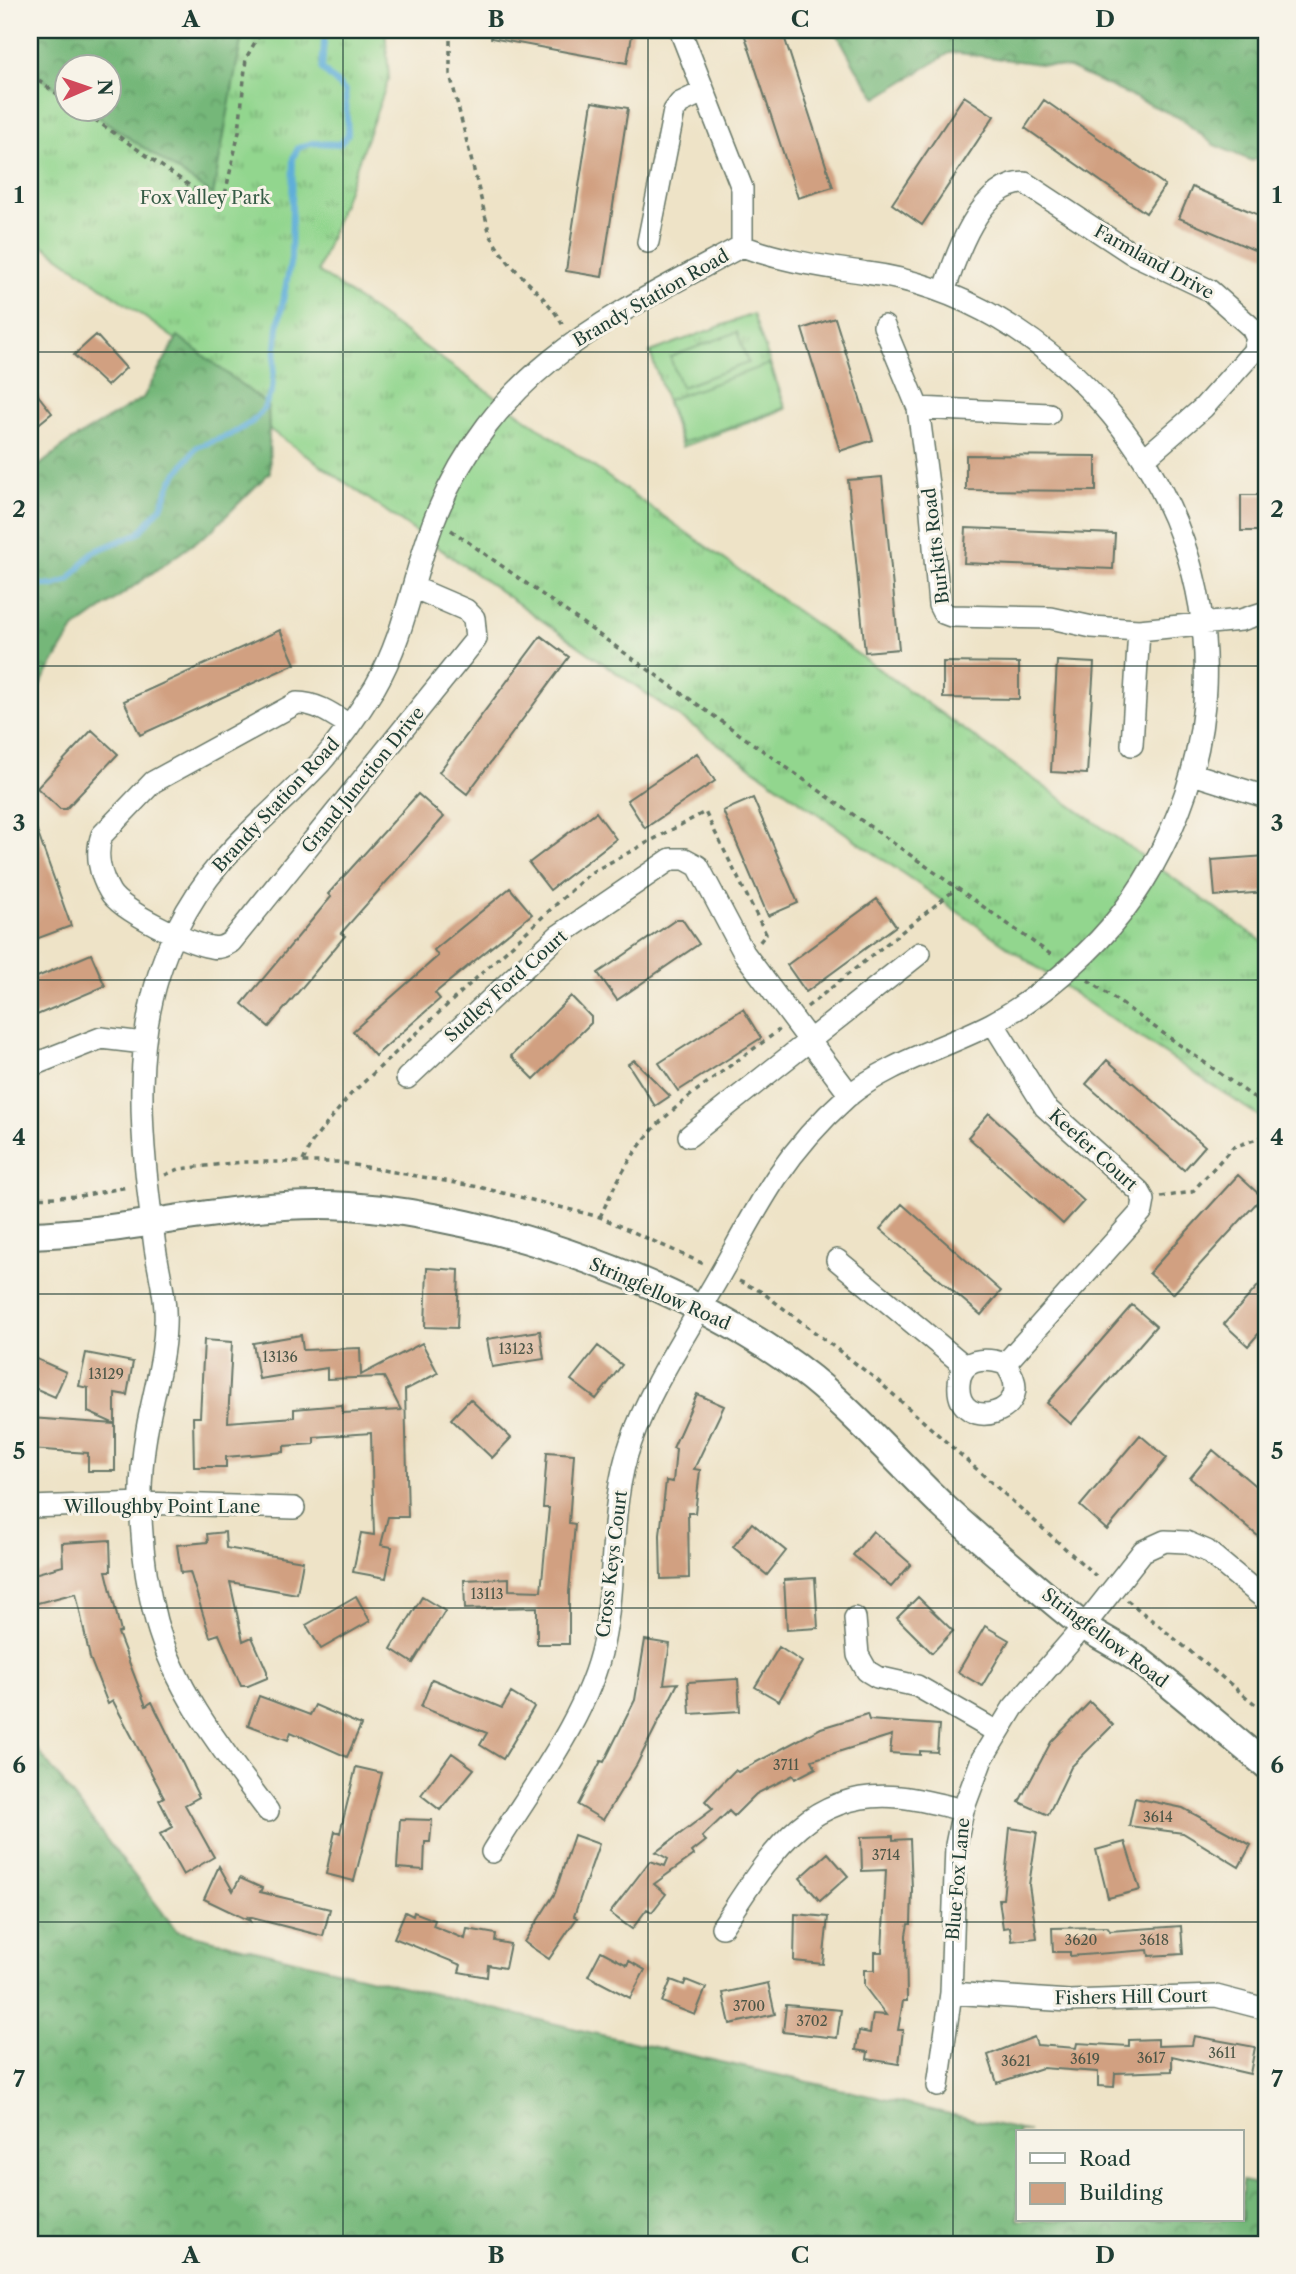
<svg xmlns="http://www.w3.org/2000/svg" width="1296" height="2274" font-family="'Libre Caslon Text',serif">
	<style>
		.grass { fill: url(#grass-tufts); stroke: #588a61; stroke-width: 2; fill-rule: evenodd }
		.forest { fill: url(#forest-crowns); stroke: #4a7a56; stroke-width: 2 }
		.pitch { fill: #92d68e; stroke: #588a61; stroke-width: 2 }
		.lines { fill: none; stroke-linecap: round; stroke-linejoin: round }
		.stream { stroke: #5eaed9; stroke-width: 6 }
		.building { fill: #d1a081 }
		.minor-casing { stroke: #677767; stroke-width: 24 }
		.major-casing { stroke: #677767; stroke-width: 30 }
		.path { stroke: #677767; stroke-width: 3.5; stroke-dasharray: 5 5; stroke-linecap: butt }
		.minor { stroke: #fff; stroke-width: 21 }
		.major { stroke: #fff; stroke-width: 26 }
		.grid { fill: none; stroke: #1f3d34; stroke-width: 2; stroke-opacity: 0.55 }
		.labels { text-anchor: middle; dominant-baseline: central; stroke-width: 6; stroke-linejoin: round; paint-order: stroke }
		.number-label { font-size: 14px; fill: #4c5647 }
		.park-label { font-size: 18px; fill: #365c46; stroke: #f7f3e8 }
		.street-label { font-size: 18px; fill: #1f3d34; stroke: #f7f3e8 }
		.neatline { fill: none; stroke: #1f3d34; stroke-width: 2.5 }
		.grid-label { font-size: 23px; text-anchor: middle; font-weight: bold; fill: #1f3d34 }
	</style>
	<defs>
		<pattern id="grass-tufts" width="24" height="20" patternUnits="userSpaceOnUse" patternTransform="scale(1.75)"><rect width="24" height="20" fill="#92d68e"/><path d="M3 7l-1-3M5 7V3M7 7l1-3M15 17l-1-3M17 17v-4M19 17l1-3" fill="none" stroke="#77af75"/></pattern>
		<pattern id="forest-crowns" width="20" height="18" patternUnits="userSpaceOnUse" patternTransform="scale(1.75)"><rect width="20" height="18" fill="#75b779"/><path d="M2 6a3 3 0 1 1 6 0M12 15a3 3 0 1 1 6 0" fill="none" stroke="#5f9664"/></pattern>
	</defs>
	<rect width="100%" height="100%" fill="#f7f3e8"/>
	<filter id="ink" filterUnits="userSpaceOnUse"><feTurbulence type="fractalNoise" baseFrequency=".0143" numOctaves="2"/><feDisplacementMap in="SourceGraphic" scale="14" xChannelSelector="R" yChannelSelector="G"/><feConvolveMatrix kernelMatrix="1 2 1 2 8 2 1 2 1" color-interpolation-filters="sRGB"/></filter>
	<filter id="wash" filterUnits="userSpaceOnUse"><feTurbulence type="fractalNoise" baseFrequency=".00686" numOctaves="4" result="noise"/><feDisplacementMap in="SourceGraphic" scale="28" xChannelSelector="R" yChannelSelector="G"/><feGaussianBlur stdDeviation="1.57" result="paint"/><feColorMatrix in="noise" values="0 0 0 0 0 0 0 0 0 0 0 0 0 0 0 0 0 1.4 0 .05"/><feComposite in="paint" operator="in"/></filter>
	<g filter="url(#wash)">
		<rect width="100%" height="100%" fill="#eee3c7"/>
		<path class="grass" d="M30,30H385L389,78L318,271L1266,944V1121L1085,1001L269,429L268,405L30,236ZM66,66H108V108H66Z
			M753,314L786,409L682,447L650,352Z"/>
		<path class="forest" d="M30,30H243L213,195L87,109L108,108V66H66V95L30,70Z
			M835,30H1266V155L1252,161L1214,145L1180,118L1069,68L951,52L877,98L856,68Z
			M178,336L268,405L270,472L211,531L74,629L30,701V473L69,442L143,398Z
			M30,1740L177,1931L593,2033L1029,2132H1018V2220H1242V2181L1266,2186V2244H30Z"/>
		<path class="pitch" d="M737,332L748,363L681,387L670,357Z
			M769,364L785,408L682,443L667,400Z"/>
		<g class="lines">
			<path class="stream" d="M30,585H55L69,580L93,552L139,533L161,507L172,480L197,447L230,435L252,422L263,410L272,390L278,327L291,259L293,158L298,148L312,143L340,144L348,134L345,91L322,69L325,30"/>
		</g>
		<g id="blocks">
			<path class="building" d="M491,30H633L627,63L491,38Z
				M743,30H782L833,187L798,198Z
				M964,96L994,116L922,225L892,204Z
				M1044,100L1165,185L1146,213L1025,128Z
				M592,102L628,108L602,277L566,271Z
				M1192,187L1266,218V255L1179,218Z
				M835,318L873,440L840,451L802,329Z
				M96,335L126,368L107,386L74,355Z
				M30,385L52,413L30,431Z
				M966,455L1096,456V491L966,490Z
				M882,477L899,649L865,652L848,480Z
				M1241,495H1266V531H1241Z
				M966,528L1115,534L1113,569L964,563Z
				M280,630L295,664L140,735L124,701Z
				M541,636L569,657L467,794L439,772Z
				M1057,661L1094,663L1087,774L1051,772Z
				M943,662L1019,663V699L943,698Z
				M92,730L118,754L66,809H60L37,788Z
				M697,753L715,781L645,828L627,800Z
				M418,794L444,817L341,933L345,936L269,1027L242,1004L331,897L328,894Z
				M753,798L798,903L768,916L723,811Z
				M596,812L616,839L550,890L529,863Z
				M32,817L71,926L36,939L30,922Z
				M1266,856V892L1215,896L1212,860Z
				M510,888L532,914L435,993L440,999L375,1056L353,1031L438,956L434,950Z
				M877,899L896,926L806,992L787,965Z
				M677,919H682L699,944L617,1000L598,973Z
				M91,954L105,986L30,1018V980Z
				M571,996L591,1017V1023L534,1079L511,1056Z
				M743,1009L761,1038L678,1091L659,1063Z
				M634,1060L670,1096L655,1106L628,1064Z
				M1107,1060L1205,1146L1184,1170L1086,1084Z
				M989,1113L1084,1201L1063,1224L968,1137Z
				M1238,1175L1262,1197L1173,1294L1149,1273Z
				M902,1204L1001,1291L981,1315L880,1229Z
				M427,1268L459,1270L457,1328L425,1327Z
				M1266,1277V1325L1248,1346L1224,1324Z
				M1132,1305L1156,1326L1071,1424L1047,1403Z
				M540,1331L544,1359L492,1367L487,1339Z
				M301,1335L303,1350L360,1348L361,1375L422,1343L438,1373L405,1390L408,1517H388L381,1545L392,1547L386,1578L353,1572L361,1533L374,1535L371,1433L314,1437V1444L284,1446V1452L226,1457V1467H194L193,1417H200L204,1340L232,1342L228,1422L294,1417V1409L342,1405L343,1413L401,1410L384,1377L327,1379V1368L259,1379L253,1343Z
				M598,1346L622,1365L596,1399L571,1380Z
				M86,1353L133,1362L127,1395L115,1393V1424L88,1412V1388L79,1386Z
				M30,1356L66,1372L55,1397L30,1386Z
				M697,1394L724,1406L694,1469L700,1470L695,1513H688L689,1578L661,1579L660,1535L666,1481L673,1482L676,1449L673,1448Z
				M470,1399L511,1438L492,1458L451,1419Z
				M30,1418L115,1424V1471H88V1453L30,1449Z
				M1140,1435L1167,1458L1107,1530L1080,1506Z
				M1213,1450L1266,1495V1543L1190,1478Z
				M547,1452L574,1454L569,1523L575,1524L569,1592V1644H537V1607L465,1609L464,1580L509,1578V1590L541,1591L549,1508H543Z
				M752,1523L786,1551L767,1575L733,1547Z
				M873,1531L911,1564L891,1587L853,1555Z
				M225,1532L226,1548L303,1561L297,1594L230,1582L243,1641L252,1637L267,1671V1678L248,1686H241L219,1634L210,1637L190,1572L181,1573L177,1545L208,1542L207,1534Z
				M110,1540L111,1571H106L121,1632L118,1633L146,1706L152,1702L199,1797L185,1805L214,1857L183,1875L160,1834L173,1827L159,1800L164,1797L113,1701L108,1704L90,1658L76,1593L30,1605V1575L63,1566L62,1543Z
				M815,1578L818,1628L787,1630L784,1580Z
				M356,1596L370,1621L321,1649L306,1625Z
				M422,1597L445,1611L413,1663L391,1649Z
				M918,1597L953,1631L932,1653L897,1618Z
				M985,1626L1009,1640L982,1686L958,1672Z
				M645,1640L670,1644L664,1684L678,1683L637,1764L603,1820L578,1805L601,1761L604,1762L635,1700Z
				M779,1647L802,1662L779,1701L755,1687Z
				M432,1679L502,1708L511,1693L534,1707L503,1759L480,1745L487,1733L421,1707Z
				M738,1679L740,1711L690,1714L688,1682Z
				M259,1696L310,1715L315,1705L361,1725L347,1757L291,1732L288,1740L248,1725Z
				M1090,1702L1113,1725L1071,1767L1048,1815L1019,1802L1051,1742Z
				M867,1714L869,1720L939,1725L937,1752L920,1751V1755L890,1753L892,1735L812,1760L816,1768L795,1779L793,1775L756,1794L734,1816L729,1811L702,1837L706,1841L692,1852L694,1855L654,1884L666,1894L652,1912L647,1909L632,1929L610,1913L650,1861L665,1866L668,1859L656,1852L713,1809L705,1801L735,1770L738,1772L821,1728Z
				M452,1753L474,1769L440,1810L421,1795Z
				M356,1767L382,1773L354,1881L326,1874L335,1831L340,1833Z
				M1135,1798L1183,1808L1251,1845L1239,1867L1183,1833L1129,1826Z
				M400,1819L432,1820L430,1842H425L424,1870L397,1868Z
				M1010,1828L1037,1832L1029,1885L1037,1938L1012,1941L1010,1927L1003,1928L999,1899H1003Z
				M574,1835L599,1844L574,1916L577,1918L549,1959L524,1942L555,1893Z
				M893,1836V1840L910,1839L912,1889L911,1924H908L906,1935L907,2001H903L898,2030H903L899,2064L867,2059L868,2052L856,2050L859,2031L870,2033L873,2014L886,2015L864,1986V1970H875V1952H882L886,1870L862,1871L861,1837Z
				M1125,1842L1140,1890L1108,1898L1096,1850Z
				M828,1853L848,1876L820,1901L800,1878Z
				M219,1866L233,1891L240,1878L262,1888L260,1892L330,1909L323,1936L248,1917L250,1921L204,1899Z
				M405,1912L413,1916L414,1912L435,1920L433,1926L465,1939L467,1929L496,1934L495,1941L510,1944L505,1968L488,1965L487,1977L459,1972L461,1965L394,1938Z
				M795,1914L828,1917L823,1964L794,1961Z
				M1181,1926L1183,1954L1149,1956L1148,1950L1070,1956V1952H1053L1052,1928L1107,1927L1110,1931Z
				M601,1951L627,1965L629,1961L645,1970L630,1998L588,1976Z
				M671,1980L684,1985L686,1980L706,1988L695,2015L662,2002Z
				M768,1983L775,2014L730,2024L723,1993Z
				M786,2005L841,2010L837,2038L783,2032Z
				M1194,2036L1255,2047L1250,2074L1172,2056V2071L1115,2073L1114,2087L1098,2086V2072L1042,2068L997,2083L988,2055L1034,2037L1037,2045L1076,2048L1077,2043L1129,2046V2040L1158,2039V2046L1192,2045Z"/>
		</g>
	</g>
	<g filter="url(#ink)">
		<use href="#blocks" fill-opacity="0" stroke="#677767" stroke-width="2"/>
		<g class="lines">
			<g class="minor-casing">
				<path id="minor" d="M680,30L742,188V246
					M648,242L674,111L680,103L703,92
					M944,292C956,255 980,183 1025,183L1131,253L1209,290L1252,328L1257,339L1253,352L1203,408L1145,458
					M884,326L918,408L930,500L939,605L943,613L951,616L1051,618L1092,627L1139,630L1241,620L1266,612
					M918,408L1049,414
					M349,725C332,714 317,703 297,703L153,782L102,835C95,854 100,875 110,892C121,911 188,943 211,947C219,949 224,946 231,942L476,639L474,618L466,610L415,588
					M1132,745L1139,630
					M1193,774L1266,797
					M993,1023L1045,1107L1139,1191L1144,1200L1142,1211L1005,1364C1044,1413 955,1437 959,1384C960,1358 985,1357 1005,1364
					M30,1066L101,1038L144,1043
					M407,1078L558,936L671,859H685L698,866L744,953L850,1095
					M689,1136L920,953
					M837,1260L966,1367
					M30,1507L143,1503L294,1508
					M855,1618L858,1655L867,1671L877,1677L917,1686L997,1732
					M268,1811C225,1753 176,1693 156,1621C140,1560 136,1491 147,1429C154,1389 167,1352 165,1310C164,1289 158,1268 155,1247C141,1139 127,1030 177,929C215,852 266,821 321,762C341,739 359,713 375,687C407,632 413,571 437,513C499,365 610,317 742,246
					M492,1852C530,1790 588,1716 603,1644C617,1578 608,1506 631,1442C650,1388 683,1339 711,1290C733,1253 752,1214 776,1178C795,1150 821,1120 847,1097C888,1063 944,1048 991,1024C1025,1006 1058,980 1086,953C1122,919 1150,876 1171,830C1257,640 1175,422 999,319C958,295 913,279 867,273C823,266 784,262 742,246
					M722,1927C767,1860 805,1788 899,1797C920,1799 942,1805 963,1810
					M951,1993L1069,2001L1216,1996L1266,2009
					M938,2086L951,1993L956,1845L963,1810L982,1759L1013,1708L1084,1626L1143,1551L1165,1541L1186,1542L1207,1551L1266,1600"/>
			</g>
			<g class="major-casing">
				<path id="major" d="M30,1235C137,1232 241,1199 349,1206C497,1216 694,1286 811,1378C859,1417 899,1464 944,1507C972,1533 1001,1557 1030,1582C1048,1597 1066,1613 1085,1627C1103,1639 1123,1648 1140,1661C1183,1694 1224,1731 1266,1765"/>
			</g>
			<path class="path" d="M450,30V74L489,231C503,268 546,291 563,326
				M30,75L66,100
				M78,108L222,208L239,132L246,58L262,30
				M451,530L1053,956
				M1088,980L1266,1106
				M807,1007L957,888
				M303,1161L312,1142L351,1094L590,873L705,812L766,934L759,943
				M165,1175L179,1169L242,1162H337L479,1187L600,1217L704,1264
				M1161,1197L1192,1192L1233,1147L1266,1136
				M30,1198L80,1196L128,1187
				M600,1217C613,1188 628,1159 649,1134C681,1097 739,1061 779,1030
				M739,1281L762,1292L876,1379L1096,1576
				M1127,1600L1266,1713"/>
			<use href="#minor" class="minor"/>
			<use href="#major" class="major"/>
		</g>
	</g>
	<path class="grid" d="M343,30V2244M648,30V2244M953,30V2244M30,352H1266M30,666H1266M30,980H1266M30,1294H1266M30,1608H1266M30,1922H1266"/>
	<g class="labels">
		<g class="number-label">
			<text x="516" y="1349">13123</text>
			<text x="280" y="1357">13136</text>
			<text x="106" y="1374">13129</text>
			<text x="487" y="1594">13113</text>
			<text x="786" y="1765">3711</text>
			<text x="1158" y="1817">3614</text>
			<text x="886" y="1855">3714</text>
			<text x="1081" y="1940">3620</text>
			<text x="1154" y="1940">3618</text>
			<text x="749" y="2006">3700</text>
			<text x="812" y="2021">3702</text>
			<text x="1222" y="2053">3611</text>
			<text x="1151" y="2058">3617</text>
			<text x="1085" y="2059">3619</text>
			<text x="1016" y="2061">3621</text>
		</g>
		<g class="park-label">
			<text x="205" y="198">Fox Valley Park</text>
		</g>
		<g class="street-label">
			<text transform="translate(1154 262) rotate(29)">Farmland Drive</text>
			<text transform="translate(651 298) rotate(-30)">Brandy Station Road</text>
			<text transform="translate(936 546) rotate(-97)">Burkitts Road</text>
			<text transform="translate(363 780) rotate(-51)">Grand Junction Drive</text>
			<text transform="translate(276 805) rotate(-47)">Brandy Station Road</text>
			<text transform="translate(506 986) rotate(-42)">Sudley Ford Court</text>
			<text transform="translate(1093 1150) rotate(42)">Keefer Court</text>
			<text transform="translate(660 1294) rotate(24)">Stringfellow Road</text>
			<text x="162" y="1507">Willoughby Point Lane</text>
			<text transform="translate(612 1564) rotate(-83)">Cross Keys Court</text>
			<text transform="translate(1105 1638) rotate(37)">Stringfellow Road</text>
			<text transform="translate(958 1879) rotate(-85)">Blue Fox Lane</text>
			<text transform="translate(1131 1997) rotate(-1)">Fishers Hill Court</text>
		</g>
	</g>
	<rect width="1296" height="2274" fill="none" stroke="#f7f3e8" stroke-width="77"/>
	<rect x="1016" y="2130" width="228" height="91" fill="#f7f3e8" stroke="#a1aaa0" stroke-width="2"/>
	<rect x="1030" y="2153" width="35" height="10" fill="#ffffff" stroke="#a1aaa0" stroke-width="2"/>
	<text x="1079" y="2166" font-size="21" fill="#1f3d34">Road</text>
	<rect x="1030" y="2183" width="35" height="21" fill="#d1a081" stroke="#a1aaa0" stroke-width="2"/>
	<text x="1079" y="2200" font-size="21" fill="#1f3d34">Building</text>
	<g transform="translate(88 88) rotate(88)"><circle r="33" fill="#f7f3e8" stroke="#a1aaa0" stroke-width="2"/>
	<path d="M0-5L12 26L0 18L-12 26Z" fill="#d1495b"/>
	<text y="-10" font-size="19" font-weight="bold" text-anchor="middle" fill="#1f3d34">N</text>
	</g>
	<rect x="38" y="38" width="1220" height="2198" class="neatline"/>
	<g class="grid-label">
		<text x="191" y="27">A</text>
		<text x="496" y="27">B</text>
		<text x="800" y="27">C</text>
		<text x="1105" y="27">D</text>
		<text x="19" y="203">1</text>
		<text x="1277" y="203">1</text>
		<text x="19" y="517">2</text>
		<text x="1277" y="517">2</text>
		<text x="19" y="831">3</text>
		<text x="1277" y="831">3</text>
		<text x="19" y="1145">4</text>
		<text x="1277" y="1145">4</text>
		<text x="19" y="1459">5</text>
		<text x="1277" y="1459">5</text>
		<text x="19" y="1773">6</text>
		<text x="1277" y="1773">6</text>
		<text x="19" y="2087">7</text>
		<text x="1277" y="2087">7</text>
		<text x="191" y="2263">A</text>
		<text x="496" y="2263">B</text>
		<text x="800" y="2263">C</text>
		<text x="1105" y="2263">D</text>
	</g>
</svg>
